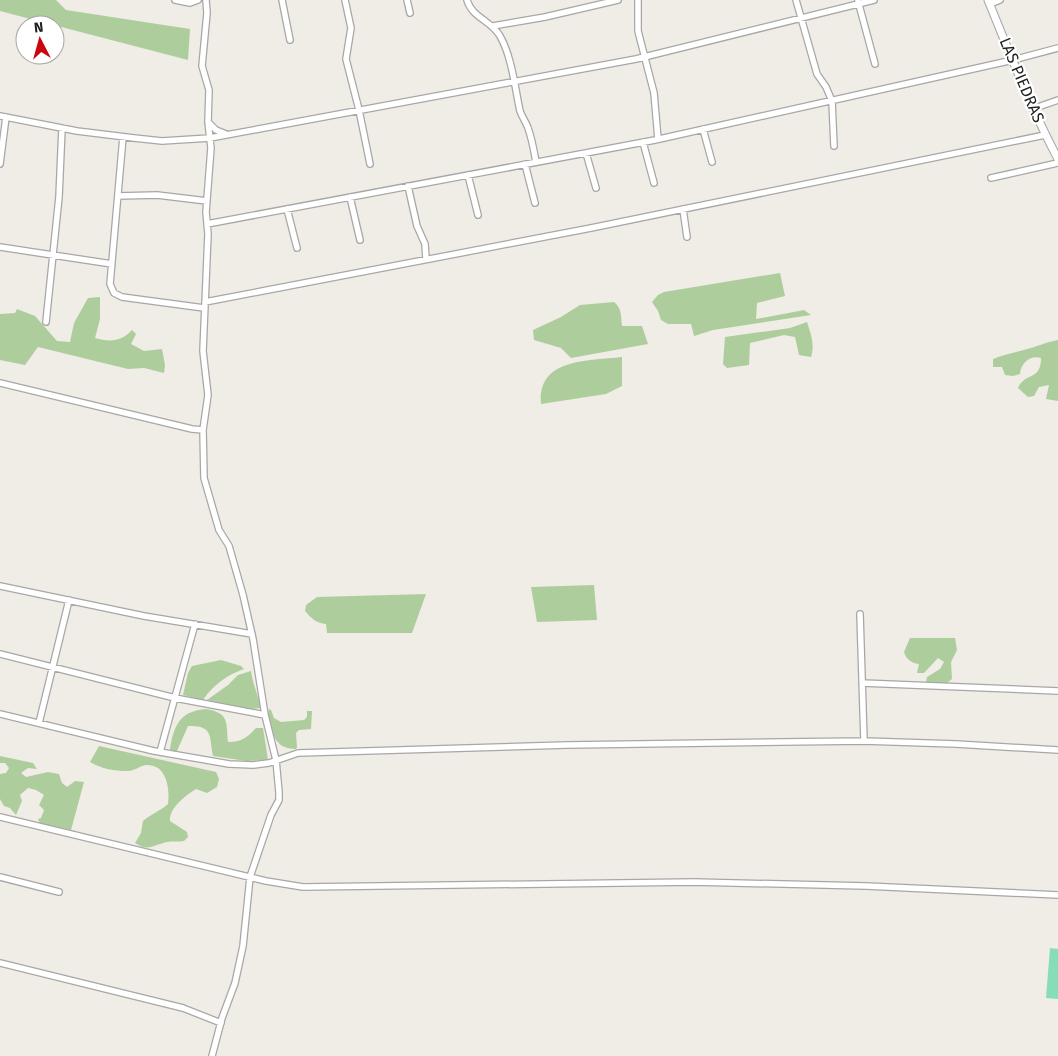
<svg xmlns="http://www.w3.org/2000/svg" width="1058" height="1056" font-family="'Fira Sans',sans-serif">
	<style>
		.forest { fill: #adce9c }
		.pitch { fill: #86ddb8 }
		.lines { fill: none; stroke-linecap: round; stroke-linejoin: round }
		.minor-casing { stroke: #a7a7a7; stroke-width: 8 }
		.tertiary-casing { stroke: #a7a7a7; stroke-width: 9 }
		.minor { stroke: #fff; stroke-width: 5.5 }
		.tertiary { stroke: #fff; stroke-width: 7 }
		.labels { text-anchor: middle; dominant-baseline: central; stroke-width: 4.5; stroke-linejoin: round; paint-order: stroke }
		.street-label { font-size: 16px; fill: #202020; stroke: #fff }
	</style>
	<rect width="100%" height="100%" fill="#f0ece6"/>
	<path class="forest" d="M0,0H56L66,10L190,29L188,60L0,11Z
		M780,273L785,296L757,303L756,319L804,310L811,315L713,330L694,336L691,324H668L661,320L658,311L652,302L658,295L664,292Z
		M100,297V319L95,338C110,342 121,342 132,330L136,334L131,344L144,351L162,349L165,365L164,373L144,368L128,369L38,347L25,365L0,360V314L15,313L17,309L35,316L57,341L70,342L74,323L88,298Z
		M614,302C622,308 621,317 622,326H642L648,344L571,358L561,348L534,340L533,330L561,317L580,305Z
		M807,322C811,334 815,345 811,357L799,355L795,337L784,335L750,343L749,365L727,368L723,364L725,337L790,328Z
		M1058,340V401L1046,399L1049,385L1039,387L1034,396L1028,397L1018,388C1025,372 1041,381 1041,358C1030,355 1021,363 1020,374L1013,376L1005,375L1002,367H993V359C1003,355 1013,353 1024,350C1036,347 1046,342 1058,340Z
		M622,357V386L606,394L541,404C537,358 588,361 622,357Z
		M594,585L597,620L537,622L531,587Z
		M426,594L412,633H327L326,624C316,623 312,619 305,611L306,605L317,597Z
		M910,638H955L957,650L951,662L952,679L947,683H926L927,677L940,669L944,662L938,658L924,673H917L919,664C911,663 906,659 904,652Z
		M221,660L241,666L244,669C227,675 213,685 203,700L183,695L188,673L192,666Z
		M251,671C253,685 258,695 261,708L250,709L207,700L228,685L238,675Z
		M206,709C230,713 226,723 228,742C241,742 247,738 256,728H263L268,760L246,761L213,756C209,737 214,725 188,726L177,751H172L170,749C174,725 180,711 206,709Z
		M269,709L271,710L274,718L281,722L304,720L307,717V711H312L311,729L299,730L296,733L297,747L296,749C273,749 273,732 268,713Z
		M99,746L216,772L219,779L217,787L207,793L196,789C186,795 169,808 170,821L187,832L188,837L184,841C178,842 172,841 167,842C153,845 148,852 135,843L141,833L143,821C151,814 160,811 168,804C170,789 167,764 146,765C140,766 134,771 128,771C114,771 102,769 90,762Z
		M0,756L33,763L37,769L28,768L21,773L26,777L48,772L59,774L62,783L67,787L75,781L84,782L71,830L40,823L38,819L41,818L44,810L39,805L44,795L36,790L28,788L20,795L22,801L16,815L10,808L4,806L0,799V774L6,773L9,768L5,763H0Z"/>
	<path class="pitch" d="M1050,948L1058,949V999L1046,998Z"/>
	<g class="lines">
		<g class="minor-casing">
			<path id="minor" d="M175,0L190,3L198,0
				M206,0L207,13L202,66L209,90L208,122L211,148L206,212L208,234L203,351L208,395L203,430L204,478L219,530L229,546L243,595L253,639L265,715L276,760L279,792V800L271,815L250,877L243,946L235,983L222,1018L212,1056
				M282,0L290,40
				M345,0L351,28L346,59L359,110L370,164
				M407,0L410,13
				M467,0C472,18 491,20 500,36C512,57 515,88 520,111C522,117 526,122 528,128C532,139 534,151 536,162
				M638,0V31L654,93L658,139
				M796,0L817,74L826,87L832,101L834,146
				M858,1L875,64
				M990,4L1000,0
				M493,26L545,17L618,0
				M1035,108L1058,100
				M0,116L77,131L134,138L162,141L210,138L636,59L874,0
				M208,122L216,130L226,134
				M703,129L712,162
				M123,137L110,284L114,293L122,297L204,308
				M643,142L654,183
				M586,153L596,188
				M0,164L6,117
				M525,164L535,203
				M468,175L478,215
				M991,178L1058,163
				M408,186L417,226L425,244L426,259
				M118,196L157,195L207,201
				M350,197L360,240
				M287,209L297,248
				M683,209L687,237
				M207,224L655,140L1013,60L1058,48
				M0,247L112,264
				M205,302L591,228L1045,135
				M46,322L59,197L62,128
				M0,383L192,429L203,430
				M0,586L144,616L252,634
				M860,614L864,741
				M0,654L175,698L265,715
				M862,683L1058,691
				M0,714L154,751L229,764L253,765L269,763L298,753L567,745L864,741L956,744L1058,750
				M39,723L69,600
				M160,752L195,624
				M0,817L266,881L303,887L694,882L866,886L1058,895
				M0,877L59,892
				M0,963L183,1008L221,1023"/>
		</g>
		<g class="tertiary-casing">
			<path id="tertiary" d="M988,0C1010,54 1031,108 1058,159"/>
		</g>
		<use href="#minor" class="minor"/>
		<use href="#tertiary" class="tertiary"/>
	</g>
	<g class="labels">
		<g class="street-label">
			<text transform="translate(1022 80) rotate(67)">LAS PIEDRAS</text>
		</g>
	</g>
	<g transform="translate(40 40) rotate(354)"><circle r="24" fill="#ffffff" stroke="#a6a6a6"/>
	<path d="M0-4L9 19L0 12L-9 19Z" fill="#ca050d"/>
	<text y="-8" font-size="14" font-weight="bold" text-anchor="middle" fill="#202020">N</text>
	</g>
</svg>
